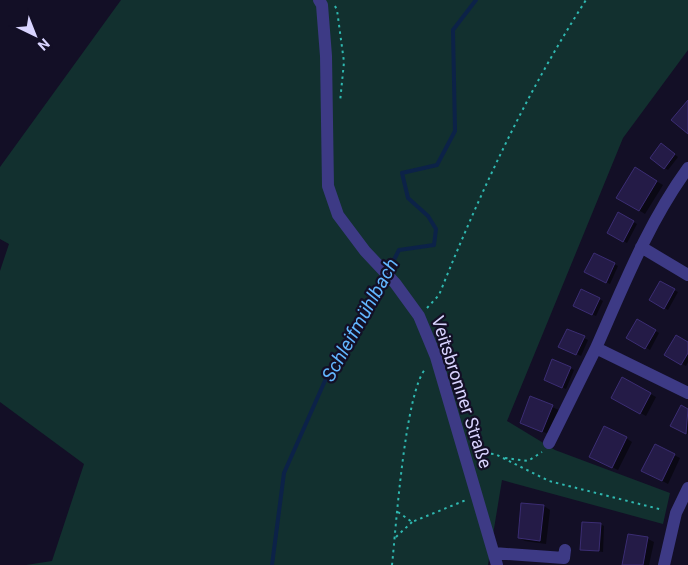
<svg xmlns="http://www.w3.org/2000/svg" width="688" height="565" font-family="Roboto,sans-serif">
	<style>
		.green { fill: #12302f }
		.shadow { fill: #0007 }
		.lines { fill: none; stroke-linecap: round; stroke-linejoin: round }
		.stream { stroke: #0c2248; stroke-width: 4 }
		.building { fill: #241b47; stroke: #3b2d73 }
		.path { stroke: #2fb8b0; stroke-width: 2; stroke-dasharray: 2.5 4; stroke-linecap: butt }
		.street { stroke: #3d3a85; stroke-width: 12 }
		.labels { text-anchor: middle; dominant-baseline: central; stroke-width: 4.5; stroke-linejoin: round; paint-order: stroke }
		.street-label { font-size: 18px; fill: #d9d4ff; stroke: #130f26 }
		.water-label { font-size: 19px; font-style: italic; fill: #62b6ff; stroke: #130f26 }
	</style>
	<rect width="100%" height="100%" fill="#130f26"/>
	<path class="green" d="M121,0H688V50L623,138L507,421L555,450L670,493L663,524L502,480L488,565H26L52,561L84,464L0,402V271L9,244L0,239V167Z"/>
	<path class="shadow" d="M665,147L678,157L668,170L665,168Z
		M635,169L663,185L645,214L618,197Z
		M619,214L637,224L627,243L609,233Z
		M594,254L618,266L610,284L590,274Z
		M660,283L678,292L668,310L651,300Z
		M599,299L603,301L596,316L578,308Z
		M637,321L659,333L650,350L628,337Z
		M584,338L588,340L581,356L564,348Z
		M688,343V362L686,366L666,355Z
		M570,368L574,370L566,389L549,381Z
		M623,379L656,397L646,416L613,398Z
		M531,398L559,410L549,434L527,426Z
		M682,407L688,410V434L672,425Z
		M626,438L632,442L618,470L597,460Z
		M674,455L680,458L668,484L649,474Z
		M544,506L550,510L546,544L525,541L519,538Z
		M600,524L604,526L603,552L582,549Z
		M648,539L654,542L649,565H623Z"/>
	<g class="lines">
		<path class="stream" d="M272,565L284,473L328,374L378,291L399,250L434,245L436,229L428,216L408,198L402,173L437,165L455,131L453,30L476,0"/>
	</g>
	<path class="building" d="M688,100V134L671,120Z
		M661,143L675,154L664,169L650,158Z
		M635,167L657,181L639,211L616,198Z
		M618,212L634,221L623,242L607,233Z
		M594,253L615,263L606,283L584,272Z
		M660,281L675,289L664,309L649,300Z
		M581,289L600,298L592,315L573,306Z
		M637,319L656,330L645,349L626,338Z
		M567,329L585,336L576,355L558,347Z
		M676,335L688,342V353L681,365L664,355Z
		M552,359L571,367L562,388L544,380Z
		M622,377L651,393L640,414L611,398Z
		M530,396L553,405L542,432L520,423Z
		M681,405L688,409L686,434L670,426Z
		M604,426L627,437L612,468L589,457Z
		M655,444L675,454L662,481L641,471Z
		M521,503L544,505L540,541L518,538Z
		M582,522L601,523L599,551L580,550Z
		M628,534L648,537L643,565H622Z"/>
	<g class="lines">
		<path class="path" d="M335,6L337,10L344,62L340,102
			M427,308L439,295C480,193 526,93 586,0
			M478,453L495,454L549,481L663,510
			M505,458L528,461L542,452
			M398,512L412,522L466,500
			M396,537L412,522
			M392,565C396,528 405,391 426,368"/>
		<path class="street" d="M319,0L322,5L326,56L328,186L338,215L365,251L395,283L419,316L436,357L497,565
			M688,168C648,223 623,287 596,348L688,393
			M641,247L688,275
			M549,443L596,348
			M494,553L564,558L565,550
			M664,565L676,513L688,488"/>
	</g>
	<g class="labels">
		<g class="street-label">
			<text transform="translate(462 392) rotate(72)">Veitsbronner Straße</text>
		</g>
		<g class="water-label">
			<text transform="translate(360 320) rotate(-61)">Schleifmühlbach</text>
		</g>
	</g>
	<g transform="translate(35 35) rotate(137)" stroke="#130f26" stroke-width="4" paint-order="stroke">
	<path d="M0-4L9 19L0 12L-9 19Z" fill="#d9d4ff"/>
	<text y="-8" font-size="14" font-weight="bold" text-anchor="middle" fill="#d9d4ff">N</text>
	</g>
</svg>
